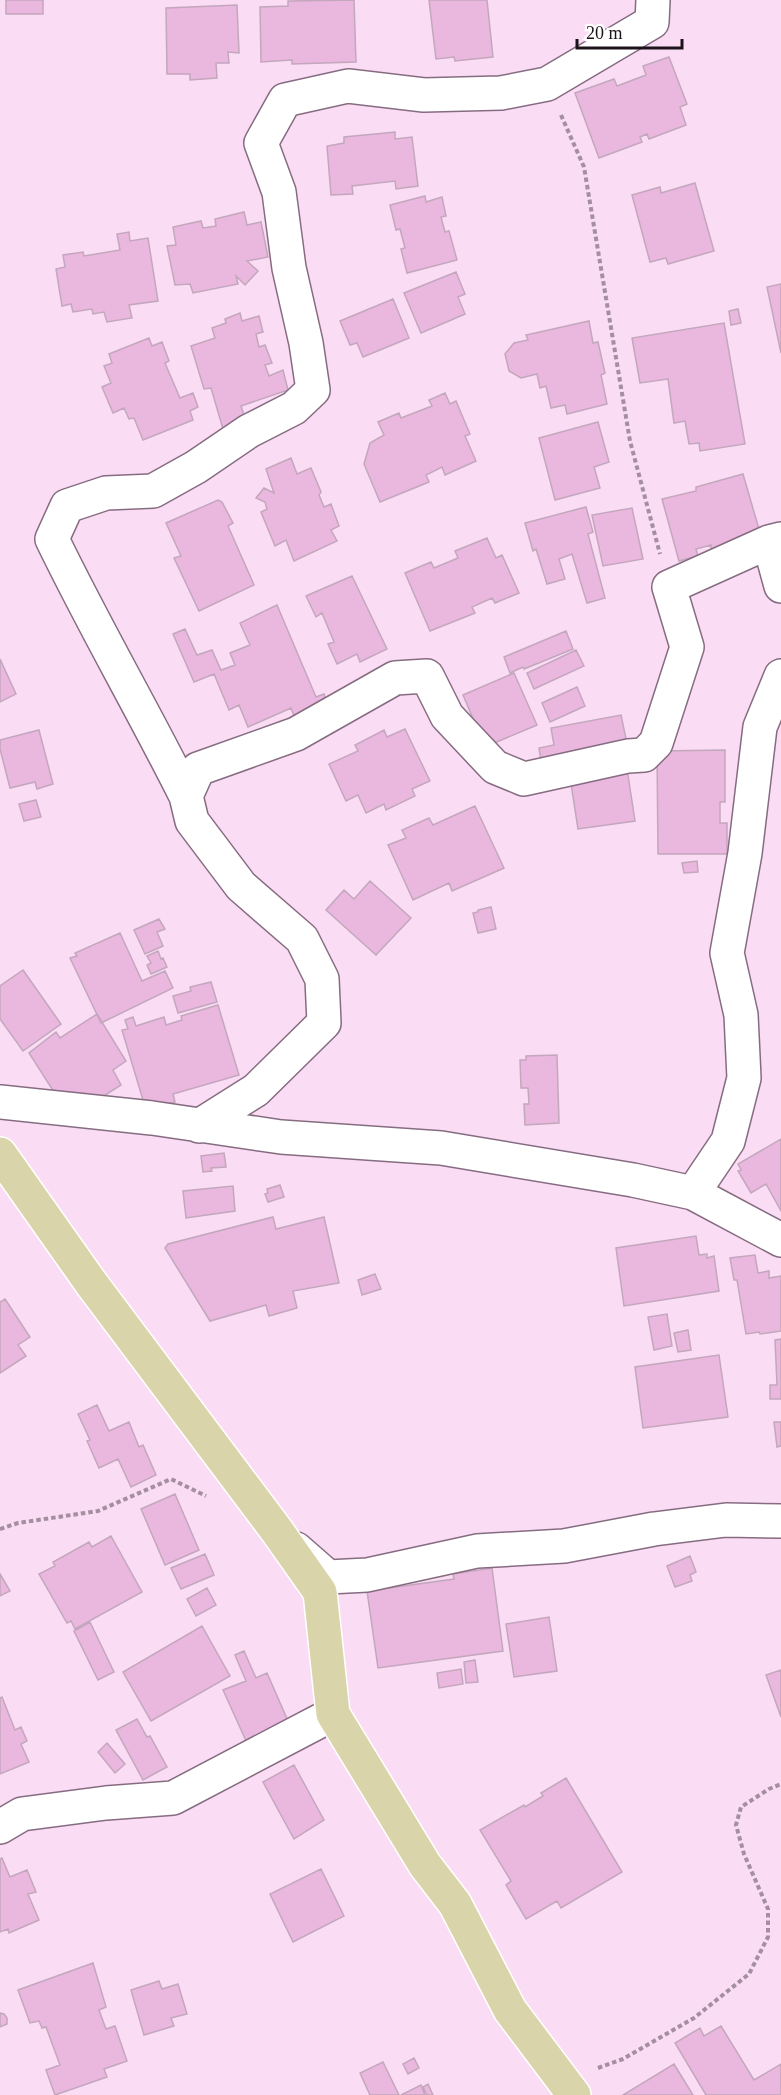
<svg xmlns="http://www.w3.org/2000/svg" width="781" height="2095" font-family="Georgia,serif">
	<style>
		.building { fill: #eab7df; stroke: #c3a7bd; stroke-width: 1.5 }
		.lines { fill: none; stroke-linecap: round; stroke-linejoin: round }
		.minor-casing { stroke: #866c81; stroke-width: 36 }
		.major-casing { stroke: #fff; stroke-width: 36 }
		.path { stroke: #a48e9f; stroke-width: 4; stroke-dasharray: 4.5 3; stroke-linecap: butt }
		.minor { stroke: #fff; stroke-width: 33 }
		.major { stroke: #d9d4aa; stroke-width: 33 }
	</style>
	<rect width="100%" height="100%" fill="#faddf4"/>
	<path class="building" d="M6,0H43V14H6Z
		M354,0L356,62L292,64V60L261,62L260,7L288,6V1Z
		M429,0H487L493,57L455,61L454,57L436,59Z
		M237,5L239,53L228,52L229,63H216L217,78L190,80V74H167L166,8Z
		M669,57L687,104L680,107L686,125L649,139L647,134L640,137L642,142L599,158L575,93L614,79L617,86L646,75L643,66Z
		M395,132V139L412,137L418,186L396,189L395,181L352,186L353,194L331,195L327,146L344,143V137Z
		M695,183L714,251L668,264L666,258L650,262L632,195L660,187L661,193Z
		M425,196L426,202L442,197L446,216L441,217L445,232L449,231L457,260L407,273L401,249L405,248L400,229L396,230L390,205Z
		M244,212L247,225L261,222L268,257L247,261L258,271L245,285L236,276L238,284L193,293L190,284L175,285L167,246L176,245L173,227L201,221L203,228L216,226L215,219Z
		M129,232L130,241L148,238L158,301L129,305L132,318L107,322L104,312L93,314L92,309L73,312L71,304L62,306L56,269L65,267L63,255L83,252L84,256L120,250L117,234Z
		M456,272L465,294L458,297L465,314L421,333L404,293Z
		M781,284V353L767,287Z
		M393,299L409,338L363,357L357,343L350,345L340,321Z
		M738,309L741,323L731,325L729,311Z
		M240,313L242,321L259,316L263,332L256,334L259,347L265,345L272,363L265,365L269,376L283,370L288,390L241,406L246,421L223,429L211,388L204,389L191,346L215,338L212,328L226,323L225,319Z
		M589,321L593,343L598,342L605,373L601,375L607,404L567,414L565,405L551,408L546,386L540,388L537,374L521,378L509,371L505,354L514,343L528,340L526,335Z
		M724,323L745,444L700,451L699,443L689,444L685,421L674,423L668,379L640,383L632,338Z
		M149,338L152,346L162,342L169,361L165,363L180,398L193,393L198,407L190,411L193,420L143,440L134,418L129,419L124,408L113,413L102,387L111,383L104,366L112,363L109,354Z
		M445,393L450,404L456,401L470,434L465,436L476,461L445,475L442,467L426,475L429,482L380,502L364,464L370,443L384,435L378,422L399,413L401,418L432,406L429,400Z
		M598,422L609,462L594,467L600,488L555,500L539,438Z
		M291,458L297,474L311,468L321,492L319,495L324,507L331,504L339,526L331,530L337,541L294,561L286,540L275,546L261,512L267,509L265,502L256,498L264,488L274,493L266,469Z
		M743,474L761,536L711,549V545L696,549L698,556L679,561L662,499L696,491V487Z
		M218,500L222,502L233,523L228,526L254,585L199,611L174,558L181,556L166,523Z
		M586,507L593,532L588,534L605,598L587,603L572,554L559,559L565,579L547,584L536,549L533,551L525,523Z
		M632,508L643,559L603,566L592,515Z
		M487,538L496,558L502,555L519,593L495,603L492,598L472,607L475,613L430,631L405,573L431,562L434,568L458,558L455,551Z
		M352,576L387,649L360,662L357,654L337,664L328,644L334,642L322,613L316,617L306,596Z
		M277,605L316,697L324,694L328,708L296,721L291,708L248,727L239,705L229,710L214,674L194,682L173,634L185,629L197,655L212,650L221,670L235,665L230,653L250,645L240,623Z
		M566,631L573,649L524,669L523,667L510,673L504,657Z
		M576,650L584,666L534,689L527,673Z
		M0,659L16,694L0,702Z
		M514,673L537,725L485,747L463,695Z
		M577,687L585,706L550,722L542,703Z
		M621,715L629,753L541,761L539,748L554,745L551,728Z
		M405,729L430,781L412,789L415,796L386,810L384,804L366,813L358,795L346,801L329,764L358,751L355,745L384,730L387,737Z
		M39,730L53,784L37,789L35,782L10,788L0,749V740Z
		M725,750V802H720V823H727V854H658L657,751Z
		M626,762L635,821L578,829L569,771Z
		M36,800L41,817L24,821L19,804Z
		M475,806L504,868L452,891L449,883L413,900L388,845L406,838L402,830L429,818L433,825Z
		M697,861L698,872L684,873L682,863Z
		M370,881L411,918L376,955L326,910L344,890L354,899Z
		M491,907L496,929L478,933L473,913L478,912V910Z
		M159,919L165,929L157,932L163,946L145,954L134,930Z
		M120,933L142,981L165,971L173,988L101,1023L70,958L77,956L75,953Z
		M158,951L161,959L163,958L167,967L151,974L147,965L151,963L147,956Z
		M23,970L61,1024L23,1051L0,1019V986Z
		M211,982L217,1002L178,1013L173,996L191,991L190,987Z
		M218,1005L239,1075L173,1094L175,1102L146,1110L122,1030L128,1029L125,1020L133,1017L136,1026L164,1017L166,1025L182,1020L181,1016Z
		M97,1014L126,1061L113,1070L121,1085L90,1105L83,1093L69,1104L61,1103L29,1053L56,1032L60,1038Z
		M557,1055L559,1123L525,1125L524,1104H529L528,1088H521L520,1060H526V1056Z
		M781,1139V1211L766,1184L751,1193L738,1171L741,1170L738,1164Z
		M224,1153L226,1167L211,1168L212,1171L203,1172L201,1156Z
		M280,1185L284,1197L268,1202L265,1194L268,1193L267,1189Z
		M233,1186L235,1211L186,1218L183,1191Z
		M273,1217L276,1229L324,1217L339,1283L293,1291L297,1308L269,1316L266,1305L210,1321L165,1248L168,1244Z
		M696,1236L699,1255L707,1254V1258L714,1256L719,1291L624,1306L616,1248Z
		M755,1255L758,1273L769,1271V1278L781,1276V1331L760,1334L759,1332L746,1334L737,1280H734L730,1258Z
		M375,1274L381,1289L362,1295L358,1280Z
		M5,1299L30,1337L18,1345L26,1356L0,1373V1302Z
		M667,1314L672,1346L654,1350L648,1317Z
		M688,1330L691,1350L678,1352L674,1333Z
		M781,1339V1399H770V1385H777L775,1340Z
		M719,1355L728,1417L643,1428L635,1367Z
		M97,1405L109,1431L129,1422L139,1447L143,1445L156,1475L131,1487L118,1459L99,1468L87,1441L90,1440L78,1414Z
		M774,1422H781V1446L777,1447Z
		M175,1494L199,1550L165,1565L141,1509Z
		M111,1536L142,1592L75,1629L71,1621L67,1623L39,1574L55,1566L53,1562L89,1542L92,1547Z
		M205,1554L214,1575L181,1589L171,1568Z
		M690,1556L696,1572L690,1575L692,1581L675,1587L667,1566Z
		M492,1568L503,1651L378,1668L367,1591L454,1579L453,1574Z
		M0,1574L10,1591L0,1596Z
		M207,1588L216,1605L196,1616L187,1599Z
		M549,1617L557,1671L514,1677L506,1624Z
		M90,1622L114,1672L98,1680L74,1631Z
		M202,1626L230,1676L151,1721L123,1672Z
		M244,1651L256,1678L267,1673L288,1721L247,1743L223,1690L246,1681L235,1655Z
		M475,1660L478,1682L466,1683L464,1662Z
		M461,1669L463,1684L439,1688L437,1673Z
		M781,1670V1717L766,1675Z
		M2,1697L15,1730L21,1727L27,1741L21,1744L29,1762L0,1774V1698Z
		M137,1719L147,1737L150,1736L167,1767L143,1780L116,1730Z
		M107,1743L125,1764L115,1773L98,1752Z
		M294,1765L324,1820L294,1839L263,1782Z
		M566,1778L622,1872L561,1908L557,1901L526,1919L506,1885L511,1881L480,1830L524,1805L525,1807L543,1796L541,1793Z
		M2,1858L10,1877L27,1870L36,1892L28,1894L39,1920L9,1933L8,1929L0,1932V1859Z
		M321,1869L344,1916L293,1942L270,1894Z
		M93,1963L106,2007L99,2010L106,2029L115,2026L127,2061L104,2069L107,2077L55,2095L46,2070L60,2065L46,2027L42,2028L39,2021L30,2023L18,1990Z
		M159,1981L162,1989L178,1984L187,2014L171,2018L174,2026L144,2035L131,1990Z
		M0,2013L4,2014L7,2018V2024L0,2027Z
		M721,2026L754,2080L781,2064V2095H706L675,2043L700,2028L704,2036Z
		M414,2058L419,2068L408,2074L403,2064Z
		M383,2062L399,2095H370L360,2073Z
		M674,2064L693,2095H623Z
		M428,2084L433,2095H427L423,2087Z
		M421,2085L425,2095H401Z"/>
	<g class="lines">
		<g class="minor-casing">
			<path id="minor" d="M781,539L769,542L781,586
				M186,796C143,710 94,626 52,539L67,506L106,493L153,491L196,467L249,431L294,408L313,390L306,343L289,268L279,192L261,143L285,100L348,86L424,95L501,93L547,84L652,22L653,0
				M0,1102L152,1118L281,1137L441,1148L633,1180L693,1193L781,1240
				M199,1126L256,1090L324,1023L322,979L302,939L241,886L192,821L186,796L198,769L296,734L395,678L427,676L447,716L495,767L524,779L628,756L644,755L656,743L687,647L669,587L769,542
				M693,1193L728,1141L744,1078L741,1015L727,953L745,853L760,727L781,676
				M296,1549L328,1577L367,1575L477,1551L564,1546L654,1529L726,1520L781,1521
				M0,1827L22,1814L106,1803L173,1798L333,1714"/>
		</g>
		<g class="major-casing">
			<path id="major" d="M0,1154L91,1283L277,1531L320,1592L333,1714L425,1865L455,1904L510,2010L574,2095"/>
		</g>
		<path class="path" d="M561,115L584,167L630,441L660,554
			M0,1529L18,1523L98,1511L171,1479L206,1496
			M598,2068L623,2059L694,2018L749,1974L768,1937V1909L744,1854L736,1825L741,1807L769,1789L781,1784"/>
		<use href="#minor" class="minor"/>
		<use href="#major" class="major"/>
	</g>
	<path d="M577 39v9h105v-9" fill="none" stroke="#1c121a" stroke-width="3"/>
	<text x="586" y="39" font-size="18" fill="#1c121a" stroke="#ffffff" stroke-width="4.5" paint-order="stroke">20 m</text>
</svg>
